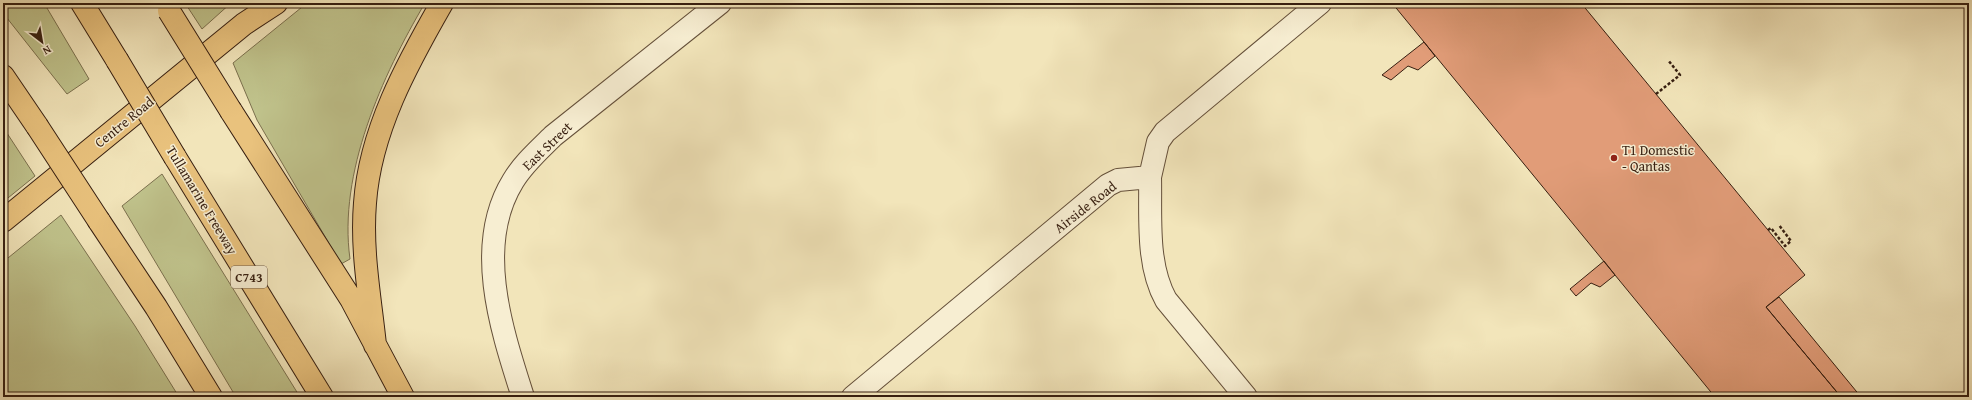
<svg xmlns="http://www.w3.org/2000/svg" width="1972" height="400" font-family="'Gentium Book Plus',serif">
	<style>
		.green { fill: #c0c38c; stroke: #7b704e }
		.building { fill: #e19c78; stroke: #361e10 }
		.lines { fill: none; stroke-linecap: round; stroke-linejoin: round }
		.minor-casing { stroke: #65503a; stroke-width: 24 }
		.major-casing { stroke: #361e10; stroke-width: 24 }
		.highway-casing { stroke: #361e10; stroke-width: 24 }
		.path { stroke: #361e10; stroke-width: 2.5; stroke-dasharray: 3 2; stroke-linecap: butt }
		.minor { stroke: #f7eed2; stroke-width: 22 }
		.major { stroke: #e9c27d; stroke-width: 22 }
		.highway { stroke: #e9c27d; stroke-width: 22 }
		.highway-bridge-casing { stroke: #361e10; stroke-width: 24; stroke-linecap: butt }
		.highway-bridge { stroke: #e9c27d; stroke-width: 22 }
		.poi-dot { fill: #8f2418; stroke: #f7eed2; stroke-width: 1.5 }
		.labels { text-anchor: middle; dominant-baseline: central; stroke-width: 3; stroke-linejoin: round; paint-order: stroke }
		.shield { fill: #f7eed2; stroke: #705c4a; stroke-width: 1 }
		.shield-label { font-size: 13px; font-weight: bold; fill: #361e10 }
		.street-label { font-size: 14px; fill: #361e10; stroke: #f7eed2 }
		.poi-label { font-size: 14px; fill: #361e10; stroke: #f7eed2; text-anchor: start }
	</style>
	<rect width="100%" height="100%" fill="#f2e5ba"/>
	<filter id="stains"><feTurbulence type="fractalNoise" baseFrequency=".005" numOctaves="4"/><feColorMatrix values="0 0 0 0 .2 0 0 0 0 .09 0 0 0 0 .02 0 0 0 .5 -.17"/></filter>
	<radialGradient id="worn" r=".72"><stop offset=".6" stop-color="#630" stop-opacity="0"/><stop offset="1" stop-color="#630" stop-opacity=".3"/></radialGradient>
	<path class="green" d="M3,3H44L89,79L67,94L3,13Z
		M185,3H231L202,29Z
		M307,3H425C382,76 338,173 350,259L341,264L257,120L233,63Z
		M3,127L35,176L3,202Z
		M162,174L300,397H236L122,206Z
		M61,215L135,326L179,397H3V262Z"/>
	<path class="building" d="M1392,3H1581L1805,275L1766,307L1841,397H1715Z
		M1424,42L1435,56L1418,70L1408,66L1391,80L1382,75Z
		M1604,261L1615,275L1600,287L1591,283L1576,296L1570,289Z
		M1779,297L1801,324L1861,397H1841L1766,307Z"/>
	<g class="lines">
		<g class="minor-casing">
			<path id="minor" d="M1150,177C1151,217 1146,264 1166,300L1246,397
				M523,397C502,331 473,246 513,181C523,164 539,150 553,136L720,3
				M853,397L1108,185L1118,180L1150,177L1158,142L1165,132L1320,3"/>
		</g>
		<g class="major-casing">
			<path id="major" d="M3,221L244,24L276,3"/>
		</g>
		<g class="highway-casing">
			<path id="highway" d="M82,3L117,60
				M3,76L37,126
				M231,111L351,299L403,397
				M175,157L322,397
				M99,221L156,307L211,397
				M375,345C370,297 361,250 365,203C370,131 407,64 442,3"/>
		</g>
		<path class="path" d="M1656,94L1680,75L1668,60
			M1768,230L1771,228L1785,246L1791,241L1779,225"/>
		<use href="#minor" class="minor"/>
		<use href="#major" class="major"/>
		<use href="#highway" class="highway"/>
		<g class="highway-bridge-casing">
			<path id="highway-bridge" d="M169,11L231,111
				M117,60L175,157
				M37,126L99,221"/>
		</g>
		<use href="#highway-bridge" class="highway-bridge"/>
	</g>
	<circle class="poi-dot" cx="1614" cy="158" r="4"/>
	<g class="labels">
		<rect class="shield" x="231" y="266" width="36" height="22" rx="3"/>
		<g class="shield-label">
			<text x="249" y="277">C743</text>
		</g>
		<g class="street-label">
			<text transform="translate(124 122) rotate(-39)">Centre Road</text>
			<text transform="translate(547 146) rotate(-44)">East Street</text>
			<text transform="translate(202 200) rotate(59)">Tullamarine Freeway</text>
			<text transform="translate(1085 207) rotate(-38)">Airside Road</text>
		</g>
		<g class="poi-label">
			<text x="1622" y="150">T1 Domestic<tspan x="1622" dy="16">- Qantas</tspan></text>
		</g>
	</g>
	<rect width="1972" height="400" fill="none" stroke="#f2e5ba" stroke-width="16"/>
	<rect x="4" y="4" width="1964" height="392" fill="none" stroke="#361e10" stroke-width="2"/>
	<rect x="8" y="8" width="1956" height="384" fill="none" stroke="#361e10"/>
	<g transform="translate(42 42) rotate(149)" stroke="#f7eed2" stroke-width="3" paint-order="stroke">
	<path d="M0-3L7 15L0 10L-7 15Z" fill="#361e10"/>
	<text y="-6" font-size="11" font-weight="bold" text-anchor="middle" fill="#361e10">N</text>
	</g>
	<rect width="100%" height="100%" filter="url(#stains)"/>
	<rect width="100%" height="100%" fill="url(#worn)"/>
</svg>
